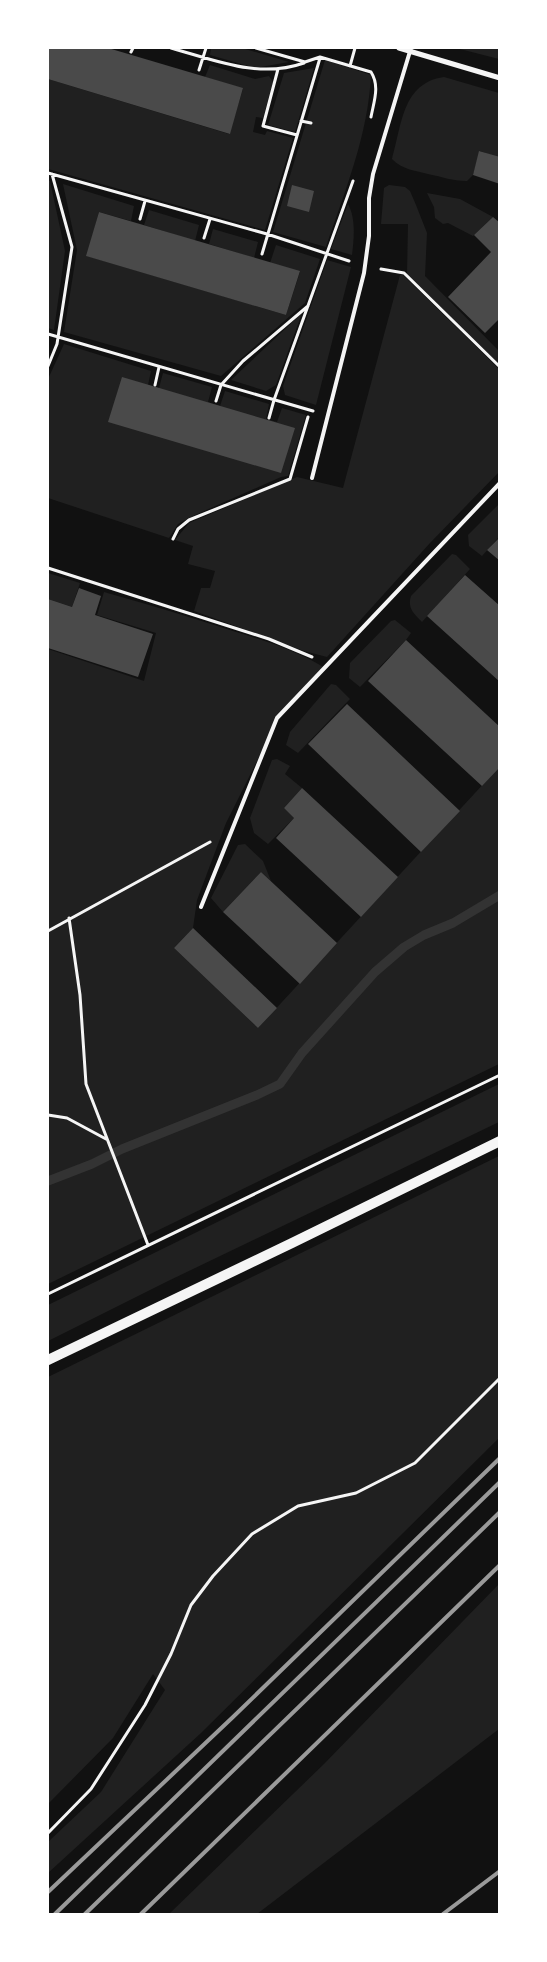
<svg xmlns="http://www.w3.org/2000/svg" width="547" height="1962" font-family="Overpass,sans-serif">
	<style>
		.green { fill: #202020 }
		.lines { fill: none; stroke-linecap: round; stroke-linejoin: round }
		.stream { stroke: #333; stroke-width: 9 }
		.building { fill: #4a4a4a }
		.path { stroke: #f5f5f5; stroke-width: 3 }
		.service { stroke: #f5f5f5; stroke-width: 4 }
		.minor { stroke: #f5f5f5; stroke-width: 5 }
		.secondary { stroke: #f5f5f5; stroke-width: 10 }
		.rail { stroke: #9a9a9a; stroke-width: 4 }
	</style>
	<rect width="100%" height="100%" fill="#111"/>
	<path class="green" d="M211,48H242L289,62L255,68L210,55Z
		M456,48H493L499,49V59Z
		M325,60L371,75C368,136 345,190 326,247L273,232Z
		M210,65L255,79L269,76L273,82L263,118L256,117L253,132L265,135L267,131L293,138L265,230L48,169V79L229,134L243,89L205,77Z
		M314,68L295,132L268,125L284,73Z
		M444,77L499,93V158L480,151L473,175L467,181C452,181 443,177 428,174C414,170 403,170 392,159C402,125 402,83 444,77Z
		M48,180L50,181L65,251L54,330L48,328Z
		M63,184L134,206L131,221L99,212L87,256L286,315L300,272L270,263L276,245L320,259L305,303L221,376L64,332L77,250Z
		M389,185L405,187L410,191L416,205L427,233L425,276L499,351V364L407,275L408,224H381L384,188Z
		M427,193L460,199L493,217L473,236L448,223L443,224L435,218L434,207Z
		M348,204C356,218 354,239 352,255L331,249Z
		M149,210L199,225L195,241L144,225Z
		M213,229L258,242L254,258L209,244Z
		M327,260L351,267L316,405L285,395L283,386Z
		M400,275H403L499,369V472L430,543L327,657L304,651L194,611L201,588H210L215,571L188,564L193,546L175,540L189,523L297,477L343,488Z
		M302,313L276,385L266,391L231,380Z
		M64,344L151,371L148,385L159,388L163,373L212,387L208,402L220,406L225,391L269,404L266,419L277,422L282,408L306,415L288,476L281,477L195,515L178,524L169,538L48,498V379Z
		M499,504V537L482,556L469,546L468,535Z
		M452,554L456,555L470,569L422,622C414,614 407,608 411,596Z
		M48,573L80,583L72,607L48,599Z
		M104,592C147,604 190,617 233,631C265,641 296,650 325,668L276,723L226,823L197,900L193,928L174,948L258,1028L499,767V1064L48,1284V649L144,681L156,633L97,615Z
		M395,620L411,633L406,640L360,687L349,678L350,663L391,621Z
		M331,684L336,685L350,699L298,753L286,745L290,732Z
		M277,759L290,766L285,774L302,788L284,808L294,818L268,844L254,833L250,818L272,760Z
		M245,844L263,861L271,881L261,872L223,912L211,898L238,845Z
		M499,1084V1122L166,1282L48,1341V1305Z
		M499,1156V1438L201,1733L48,1873V1842L101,1792L165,1690L153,1674L113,1738L48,1804V1377Z
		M499,1584V1729L257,1914H169L324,1764Z"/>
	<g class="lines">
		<path class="stream" d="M48,1181L92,1164L122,1149L257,1095L280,1084L302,1053L375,972L404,947L424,935L453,923L500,895"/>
	</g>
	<path class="building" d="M48,48H108L243,88L230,134L48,79Z
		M479,151L500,157V184L473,175Z
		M292,185L314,191L309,212L287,206Z
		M99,212L300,271L286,315L86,256Z
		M493,217L500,223V318L485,333L448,297L491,252L474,235Z
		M122,377L295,428L281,473L108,422Z
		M500,537V561L487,550Z
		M465,575L500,606V682L427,616Z
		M79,588L101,596L95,615L153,634L138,677L48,648V599L72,607Z
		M406,640L500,727V767L482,786L368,681Z
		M347,704L460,811L421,852L308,744Z
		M302,788L398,877L361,917L276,838L294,818L284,808Z
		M261,872L337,943L300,984L223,912Z
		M193,928L277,1008L258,1028L174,948Z"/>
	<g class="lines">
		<path class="path" d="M171,48C215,60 258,79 304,63
			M256,48L305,62L320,57L371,72C380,86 374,101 371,117
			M131,52L133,48
			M350,66L355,48
			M278,69L263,126L297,135
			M199,70L206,48
			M301,121L311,123
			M48,173L267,234L349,261
			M140,219L145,201
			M204,238L210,219
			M262,254L320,58
			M381,269L404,273L500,367
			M48,334L313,411
			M48,366L57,344L72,247L52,174
			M155,385L159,367
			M216,401L221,385L243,361L308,306
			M269,418L274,400L353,181
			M173,539L178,529L189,520L290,479L308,417
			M48,568L269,639L312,657
			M69,918L80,995L86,1084L148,1245
			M48,931L210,842
			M48,1115L67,1118L106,1139
			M48,1294L500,1075
			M48,1833L91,1789L145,1705L171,1654L191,1605L213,1576L252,1534L298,1506L356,1493L415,1463L500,1378"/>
		<path class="service" d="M312,478L364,273L369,236V198L373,174L411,48
			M201,907L277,718L500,483"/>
		<path class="minor" d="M399,48L500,78"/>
		<path class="secondary" d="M48,1360L292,1243L500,1141"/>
		<path class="rail" d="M48,1892L233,1717L500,1458
			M55,1914L500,1482
			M85,1914L500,1512
			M141,1914L500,1565
			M443,1914L500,1871"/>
	</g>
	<rect width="547" height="1962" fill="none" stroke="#ffffff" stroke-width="98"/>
</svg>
